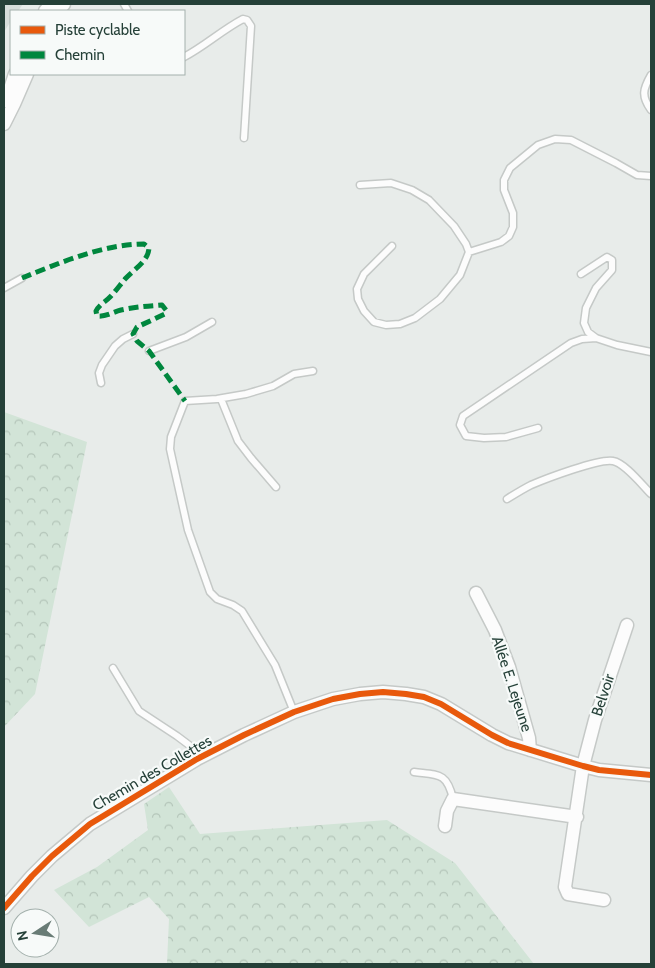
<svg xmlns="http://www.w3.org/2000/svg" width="655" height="968" font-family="Cabin,sans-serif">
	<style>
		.built { fill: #d6ddda }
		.forest { fill: url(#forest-crowns) }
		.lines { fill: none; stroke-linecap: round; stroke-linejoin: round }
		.lane-casing { stroke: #c5c9c7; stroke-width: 9 }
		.street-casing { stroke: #c5c9c7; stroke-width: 15 }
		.lane { stroke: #fcfcfc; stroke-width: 6 }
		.street { stroke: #fcfcfc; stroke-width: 12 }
		.quiet { stroke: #00873e; stroke-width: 5; stroke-dasharray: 10 5; stroke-linecap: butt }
		.cycleway-casing { stroke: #f7faf9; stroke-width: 9 }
		.cycleway { stroke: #e8590c; stroke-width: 6 }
		.labels { text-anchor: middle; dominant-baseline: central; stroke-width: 4.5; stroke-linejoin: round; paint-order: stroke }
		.street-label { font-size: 15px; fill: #254038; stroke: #f7faf9 }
	</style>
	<defs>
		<pattern id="forest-crowns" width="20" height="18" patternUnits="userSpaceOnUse" patternTransform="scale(1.25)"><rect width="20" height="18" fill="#d2e4d7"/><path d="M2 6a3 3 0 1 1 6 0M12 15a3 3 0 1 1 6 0" fill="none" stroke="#b4c5b9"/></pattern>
	</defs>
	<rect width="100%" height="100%" fill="#e8ecea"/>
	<path class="built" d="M4,4H23L18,11H11V21L4,32Z"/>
	<path class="forest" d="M4,412L87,442L35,694L4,727Z
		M169,787L200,834L387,820L455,863L534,964H165L167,963L169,919L149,897L89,927L54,890L97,867L148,830L144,804Z"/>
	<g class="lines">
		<g class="lane-casing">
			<path id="lane" d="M124,4L128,11
				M184,57C205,46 222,30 243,19L247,20L251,26L244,138
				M651,75C643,89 641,96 651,110
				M360,185L391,183L412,190L429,200L454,226L466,244L469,252L460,275L440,299L415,318L400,324L386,325L374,322L364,311L358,299L357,289L364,274L392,246
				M469,252L501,242L509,236L513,227V213L504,190V180L510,168L538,145L555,139L571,140L616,163L637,175L651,176
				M581,274L607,257L612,260V270L596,288L586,308L584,323L588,332L596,338
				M4,288L22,278
				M149,351L186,337L212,322
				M101,383L99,373L102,365L115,346L123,339L133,334
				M221,399L238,441L251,458L276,487
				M538,428L506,437L484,438L466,436L460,425L463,416L571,343L582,339L596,338L617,345L651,352
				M507,499C515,494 523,489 531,485C545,479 600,458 613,461C625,463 642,485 651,494
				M113,668L139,711L177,736L189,745L197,759
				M294,712L275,665L242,611L233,605L217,599L210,592L188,530L170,449L171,437L185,401L217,399L246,394L273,386L294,374L313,371
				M414,772C438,775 447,772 453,799"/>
		</g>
		<g class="street-casing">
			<path id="street" d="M45,11L51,4
				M58,11L64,4
				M4,101L10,89L15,74
				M4,124L14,104L27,74
				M476,593L495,630L509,667L529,738L530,750
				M445,826L447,811L453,799L577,817
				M604,900L568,894L565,887L583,766L595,720L627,625
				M4,908L32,876L52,856L90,824L197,759L244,735L294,712L333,699L360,694L383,692L406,694L424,697L441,704L492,735L508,743L583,766L599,770L651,775"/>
		</g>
		<use href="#lane" class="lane"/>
		<use href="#street" class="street"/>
		<path class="quiet" d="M22,278C59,263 104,244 144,244L149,248C148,262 134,269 125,279C120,285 115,292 110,297C105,302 99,305 96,311L97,316C106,317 113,312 121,310C135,307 148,306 162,305L166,310L165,314L137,327L133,334L137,341L149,351L185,401"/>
		<g class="cycleway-casing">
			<path id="cycleway" d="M4,908L32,876L52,856L90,824L197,759L244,735L294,712L333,699L360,694L383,692L406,694L424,697L441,704L492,735L508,743L583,766L599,770L651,775"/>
		</g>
		<use href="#cycleway" class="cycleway"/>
	</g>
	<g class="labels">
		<g class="street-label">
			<text transform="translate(512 684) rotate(72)">Allée E. Lejeune</text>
			<text transform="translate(603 695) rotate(-72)">Belvoir</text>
			<text transform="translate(152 773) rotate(-30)">Chemin des Collettes</text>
		</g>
	</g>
	<rect width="655" height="968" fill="none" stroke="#254038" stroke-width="10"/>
	<rect x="10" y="10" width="175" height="65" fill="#f7faf9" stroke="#a3b0ac"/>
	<rect x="20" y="26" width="25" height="8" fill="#e8590c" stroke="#a3b0ac"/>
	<text x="55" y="35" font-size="15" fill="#254038">Piste cyclable</text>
	<rect x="20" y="51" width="25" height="8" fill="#00873e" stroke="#a3b0ac"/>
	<text x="55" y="60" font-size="15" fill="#254038">Chemin</text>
	<g transform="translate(35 933) rotate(258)"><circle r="24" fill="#f7faf9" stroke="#a3b0ac"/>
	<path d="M0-4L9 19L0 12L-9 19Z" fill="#697c76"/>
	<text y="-8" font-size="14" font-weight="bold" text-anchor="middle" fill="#254038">N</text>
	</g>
</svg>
